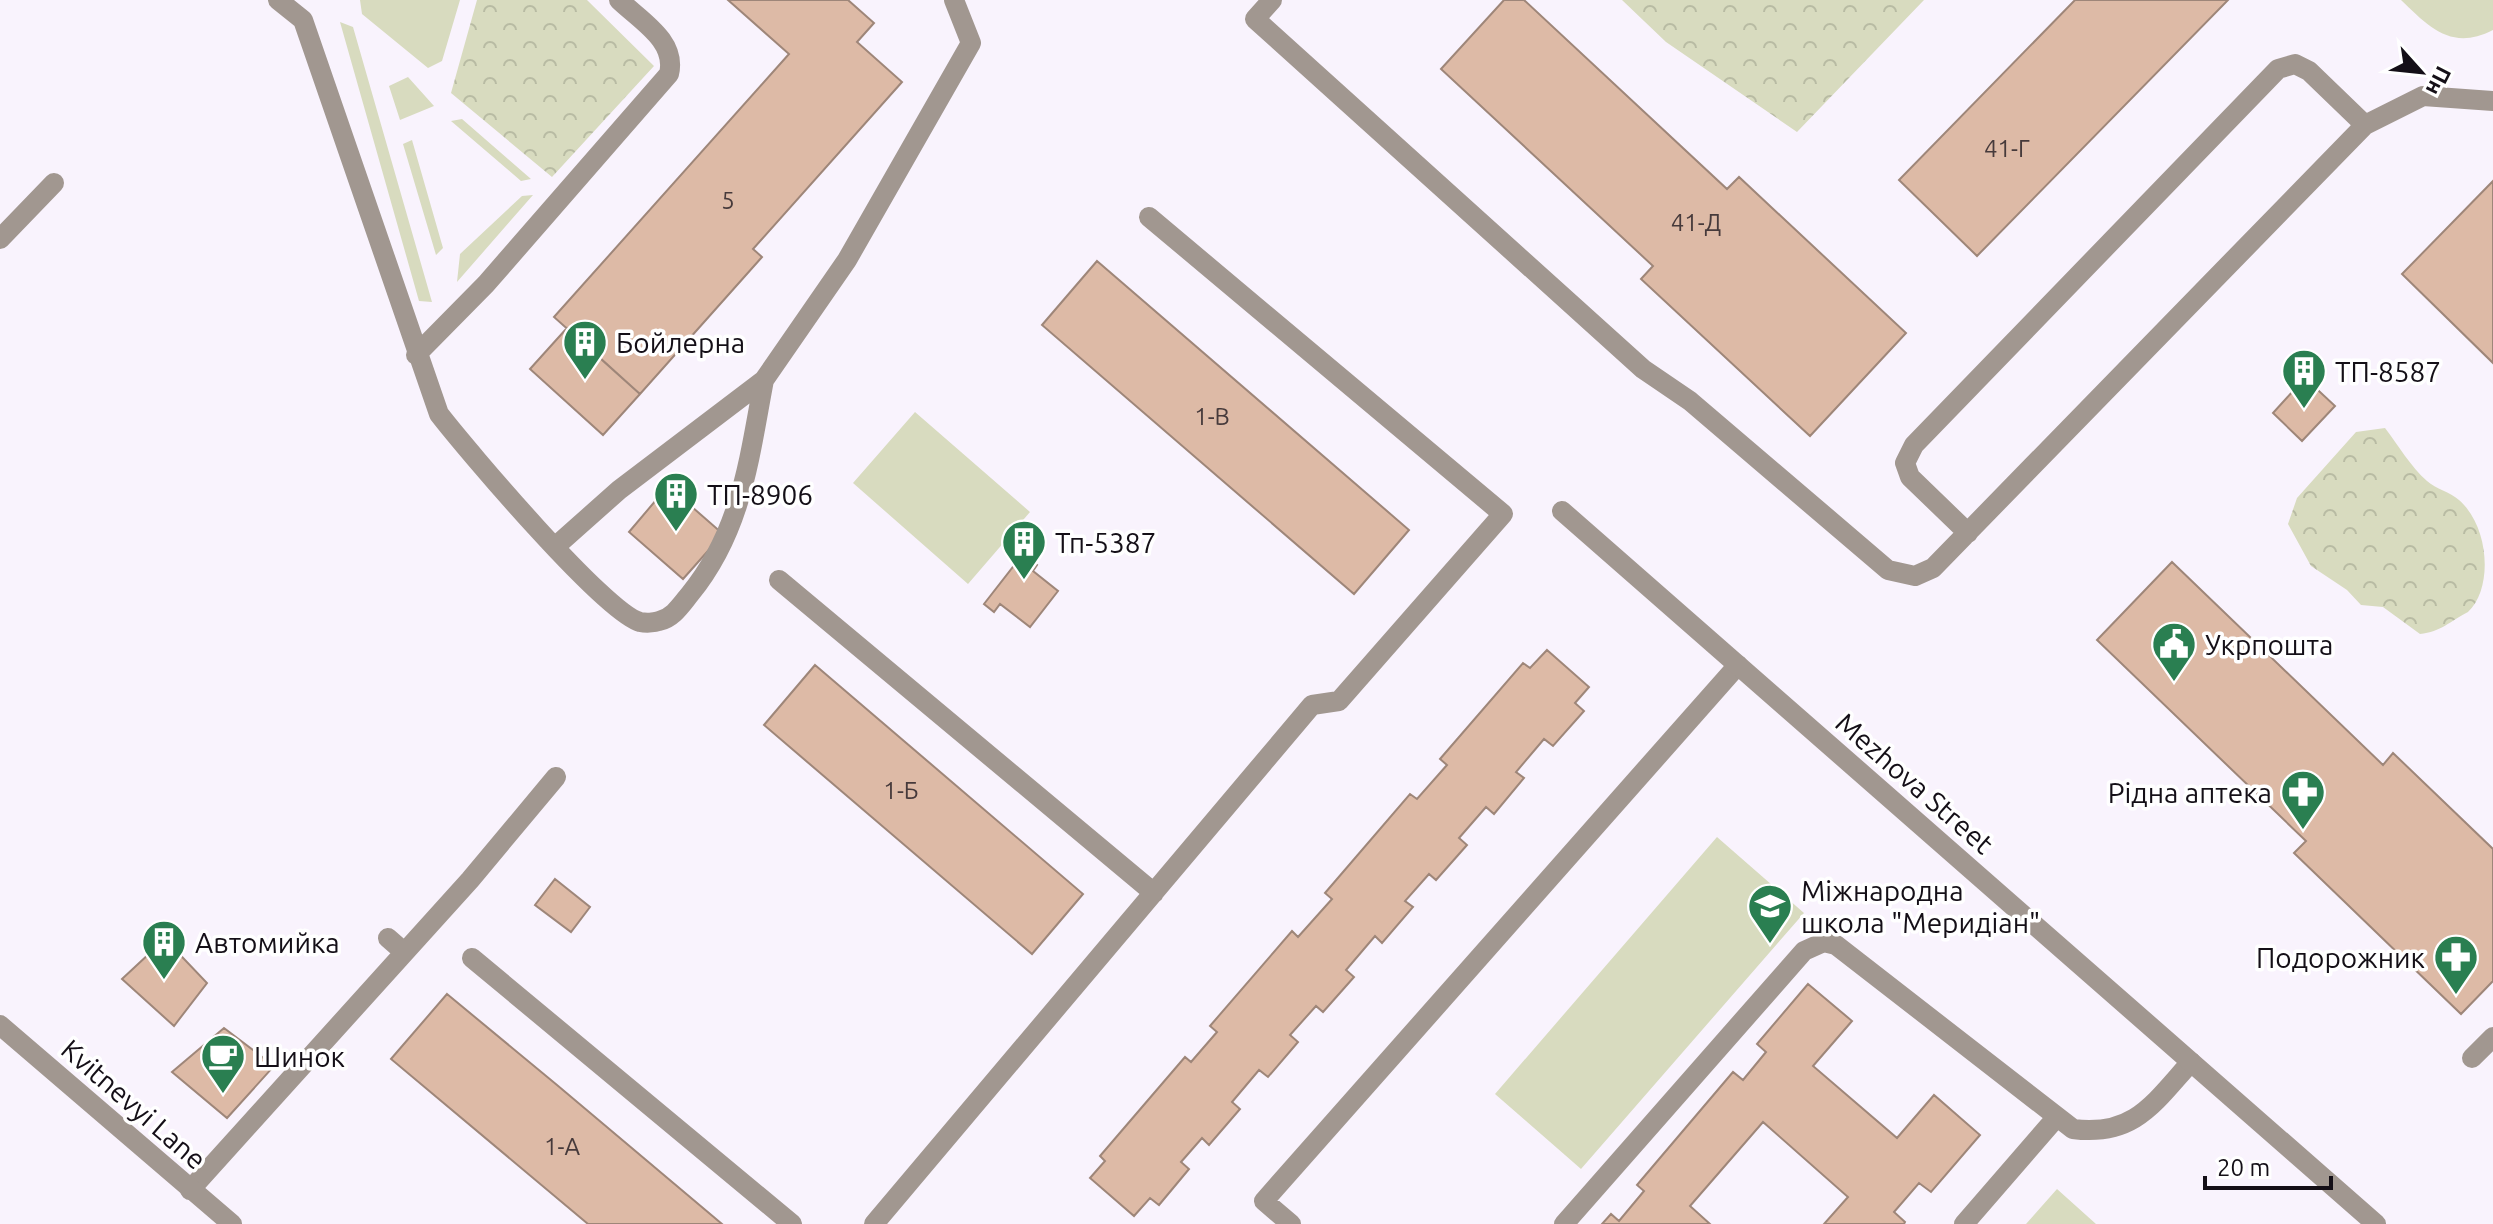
<svg xmlns="http://www.w3.org/2000/svg" width="2493" height="1224" font-family="Ubuntu,sans-serif">
	<style>
		.grass { fill: #d8dbbf }
		.park { fill: url(#park-crowns) }
		.building { fill: #ddbaa6; stroke: #9e8679; stroke-width: 2 }
		.lines { fill: none; stroke-linecap: round; stroke-linejoin: round }
		.service { stroke: #a19790; stroke-width: 20 }
		.minor { stroke: #a19790; stroke-width: 20 }
		.labels { text-anchor: middle; dominant-baseline: central; stroke-width: 7; stroke-linejoin: round; paint-order: stroke }
		.number-label { font-size: 24px; fill: #463a3b }
		.poi-label { font-size: 28px; fill: #140f17; stroke: #fff; text-anchor: start }
		.street-label { font-size: 28px; fill: #140f17; stroke: #fff }
	</style>
	<defs>
		<pattern id="park-crowns" width="20" height="18" patternUnits="userSpaceOnUse" patternTransform="scale(2)"><rect width="20" height="18" fill="#d8dbbf"/><path d="M2 6a3 3 0 1 1 6 0M12 15a3 3 0 1 1 6 0" fill="none" stroke="#b8bba3"/></pattern>
	</defs>
	<rect width="100%" height="100%" fill="#f9f3fd"/>
	<path class="grass" d="M360,0H460L442,61L428,68L362,14Z
		M2401,0H2493V30C2452,51 2430,28 2401,0Z
		M340,22L353,27L432,302L419,301Z
		M408,77L434,106L400,120L389,86Z
		M462,119L531,179L521,181L451,121Z
		M412,140L443,248L436,255L403,144Z
		M533,195L457,282L460,254L522,196Z
		M915,412L1030,512L968,584L853,483Z
		M1717,837L1804,913L1581,1169L1495,1094Z
		M2057,1189L2096,1224H2026Z"/>
	<path class="park" d="M477,0H587L654,66L552,177L451,93Z
		M1622,0H1924L1797,132L1666,42Z
		M2385,428C2398,445 2411,467 2427,481C2436,489 2450,492 2459,500C2490,527 2493,589 2468,612C2450,621 2441,632 2420,634L2383,607L2361,605L2347,590L2311,566L2288,524L2297,498L2356,432Z"/>
	<path class="building" d="M728,0H848L874,23L857,42L902,82L753,249L762,257L640,394L554,317L789,54Z
		M1504,0H1524L1727,189L1739,177L1906,333L1810,436L1641,279L1653,266L1441,69Z
		M2075,0H2228L1977,256L1899,180Z
		M2493,181V363L2402,274Z
		M1097,261L1409,530L1354,594L1042,325Z
		M567,328L640,394L603,435L530,369Z
		M2305,378L2335,406L2302,441L2273,413Z
		M668,486L723,534L683,579L629,532Z
		M1023,554L1037,565L1033,571L1058,591L1030,627L1000,604L994,612L984,604Z
		M2172,562L2383,765L2393,753L2493,849V981L2461,1014L2294,853L2306,841L2097,640Z
		M1547,650L1589,687L1575,703L1584,711L1553,746L1544,739L1516,772L1524,778L1494,814L1486,807L1459,838L1467,845L1436,880L1429,874L1405,901L1413,907L1382,943L1375,936L1346,970L1354,977L1323,1012L1316,1006L1290,1035L1298,1042L1268,1077L1259,1070L1232,1102L1240,1109L1209,1145L1202,1138L1181,1162L1189,1169L1159,1205L1150,1198L1134,1216L1090,1178L1105,1161L1100,1156L1185,1057L1191,1062L1217,1032L1210,1026L1292,931L1298,937L1332,899L1325,893L1410,794L1417,799L1447,765L1440,759L1523,663L1530,668Z
		M815,665L1083,894L1032,954L764,725Z
		M555,879L590,907L571,932L535,905Z
		M165,939L207,983L174,1026L122,979Z
		M1808,984L1852,1021L1813,1066L1897,1138L1934,1095L1980,1135L1931,1192L1919,1183L1894,1212L1905,1222L1904,1224H1824L1848,1197L1763,1122L1690,1206L1710,1224H1602L1611,1214L1619,1221L1644,1191L1637,1185L1733,1072L1743,1080L1766,1052L1757,1044Z
		M447,994L557,1085L722,1224H588L391,1059Z
		M224,1028L274,1066L227,1118L172,1072Z"/>
	<g class="lines">
		<path class="service" d="M278,0L303,20L439,414C467,450 605,613 640,622C645,623 654,623 659,621C673,618 681,605 690,594C742,530 749,459 764,380
			M1272,0L1255,19L1643,369L1690,401L1888,570L1915,576L1933,568L2365,125L2423,96L2493,101
			M0,239L54,183
			M416,355L486,284L669,74C677,41 641,21 619,0
			M1968,533L1910,477L1905,463L1914,445L2278,69L2295,64L2309,71L2365,125
			M556,546L619,490L764,380L847,260L971,43L954,0
			M779,580L1154,893
			M388,938L404,952
			M472,958L792,1224
			M2472,1058L2493,1037
			M190,1190L470,880L556,777
			M874,1224L1312,705L1339,701L1503,514L1149,217
			M1291,1224L1264,1201L1738,665
			M1564,1224L1804,951L1824,942L1836,945L2073,1129C2134,1137 2154,1103 2191,1062
			M1964,1224L2055,1119"/>
		<path class="minor" d="M1562,511L2376,1224
			M0,1025L232,1224"/>
	</g>
	<defs>
		<g id="building-pin" transform="scale(2.3)"><path d="M0 17L-7.5 6A9.5 9.5 0 1 1 7.5 6Z" fill="#2a7f51" stroke="#fff"/><path d="M-4-6H4V6H1V3H-1V6H-4ZM-2.5-4.3h1.7v1.8h-1.7ZM.8-4.3h1.7v1.8H.8ZM-2.5-1h1.7V.8h-1.7ZM.8-1h1.7V.8H.8Z" fill="#fff"/></g>
		<g id="civic-pin" transform="scale(2.3)"><path d="M0 17L-7.5 6A9.5 9.5 0 1 1 7.5 6Z" fill="#2a7f51" stroke="#fff"/><path d="M-.6-6.5H3V-4.5H.6V-3L4-1V1h2V6H-6V1h2V-1L-.6-3ZM-1.2 2.5V6h2.4V2.5Z" fill="#fff"/></g>
		<g id="pharmacy-pin" transform="scale(2.3)"><path d="M0 17L-7.5 6A9.5 9.5 0 1 1 7.5 6Z" fill="#2a7f51" stroke="#fff"/><path d="M-2-6h4v4h4v4h-4v4h-4v-4h-4v-4h4Z" fill="#fff"/></g>
		<g id="school-pin" transform="scale(2.3)"><path d="M0 17L-7.5 6A9.5 9.5 0 1 1 7.5 6Z" fill="#2a7f51" stroke="#fff"/><path d="M0-5L7-2L0 1L-7-2ZM-4 1L0 2.5L4 1V4Q0 6-4 4Z" fill="#fff"/></g>
		<g id="cafe-pin" transform="scale(2.3)"><path d="M0 17L-7.5 6A9.5 9.5 0 1 1 7.5 6Z" fill="#2a7f51" stroke="#fff"/><path d="M-5.5-4.5H6V0H3Q3 3.5 0 3.5H-2.5Q-5.5 3.5-5.5 0ZM3-3.2v2h1.7v-2ZM-6 4.5H4V6H-6Z" fill="#fff"/></g>
	</defs>
	<g fill-rule="evenodd">
		<use href="#building-pin" x="585" y="342"/>
		<use href="#building-pin" x="2304" y="371"/>
		<use href="#building-pin" x="676" y="494"/>
		<use href="#building-pin" x="1024" y="542"/>
		<use href="#civic-pin" x="2174" y="644"/>
		<use href="#pharmacy-pin" x="2303" y="792"/>
		<use href="#school-pin" x="1770" y="906"/>
		<use href="#building-pin" x="164" y="942"/>
		<use href="#pharmacy-pin" x="2456" y="957"/>
		<use href="#cafe-pin" x="223" y="1056"/>
	</g>
	<g class="labels">
		<g class="number-label">
			<text x="2007" y="148">41-Г</text>
			<text x="728" y="200">5</text>
			<text x="1696" y="222">41-Д</text>
			<text x="1212" y="416">1-В</text>
			<text x="901" y="790">1-Б</text>
			<text x="562" y="1146">1-А</text>
		</g>
		<g class="poi-label">
			<text x="616" y="342">Бойлерна</text>
			<text x="2335" y="371">ТП-8587</text>
			<text x="707" y="494">ТП-8906</text>
			<text x="1055" y="542">Тп-5387</text>
			<text x="2205" y="644">Укрпошта</text>
			<text x="2272" y="792" text-anchor="end">Рідна аптека</text>
			<text x="1801" y="890">Міжнародна<tspan x="1801" dy="32">школа "Меридіан"</tspan></text>
			<text x="195" y="942">Автомийка</text>
			<text x="2425" y="957" text-anchor="end">Подорожник</text>
			<text x="254" y="1056">Шинок</text>
		</g>
		<g class="street-label">
			<text transform="translate(1915 783) rotate(41)">Mezhova Street</text>
			<text transform="translate(134 1104) rotate(41)">Kvitnevyi Lane</text>
		</g>
	</g>
	<g transform="translate(2421 72) rotate(117)" stroke="#ffffff" stroke-width="6" paint-order="stroke">
	<path d="M0-6L14 30L0 20L-14 30Z" fill="#140f17"/>
	<text y="-12" font-size="22" font-weight="bold" text-anchor="middle" fill="#140f17">Пн</text>
	</g>
	<path d="M2205 1176v12h126v-12" fill="none" stroke="#140f17" stroke-width="4"/>
	<text x="2217" y="1176" font-size="24" fill="#140f17" stroke="#ffffff" stroke-width="6" paint-order="stroke">20 m</text>
</svg>
